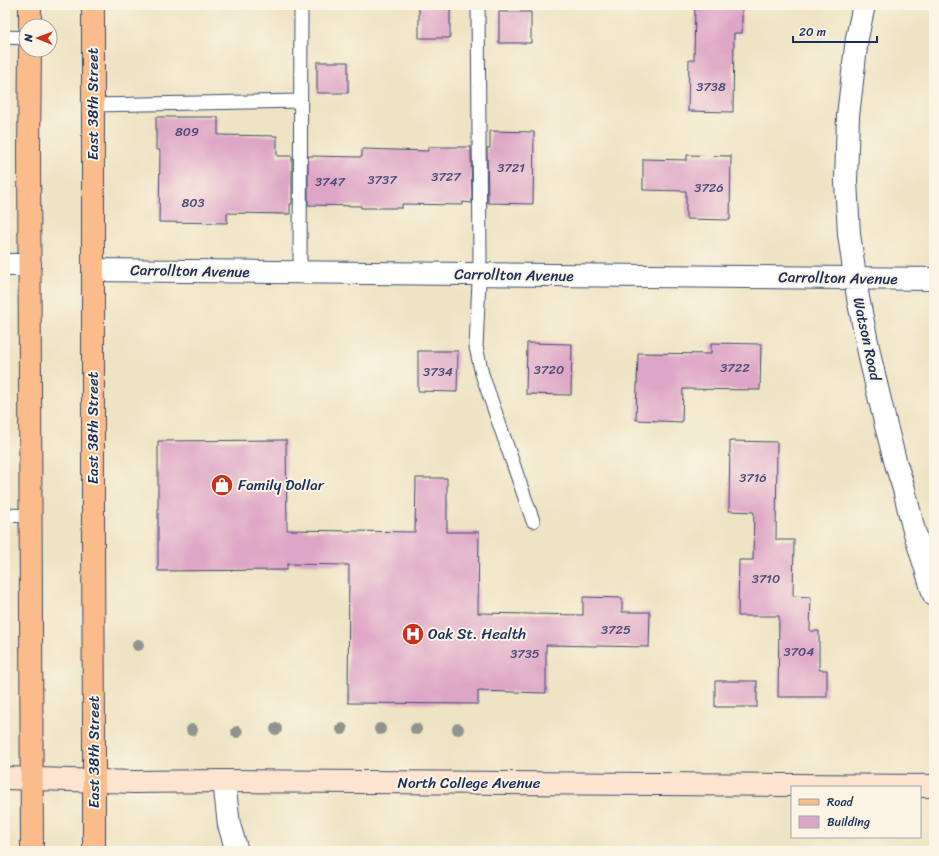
<svg xmlns="http://www.w3.org/2000/svg" width="939" height="856" font-family="Sriracha,sans-serif">
	<style>
		.building { fill: #dea6c6 }
		.lines { fill: none; stroke-linecap: round; stroke-linejoin: round }
		.service-casing { stroke: #3b4a6d; stroke-width: 15 }
		.minor-casing { stroke: #3b4a6d; stroke-width: 24 }
		.secondary-casing { stroke: #3b4a6d; stroke-width: 24 }
		.primary-casing { stroke: #3b4a6d; stroke-width: 24 }
		.service { stroke: #fff; stroke-width: 13 }
		.minor { stroke: #fff; stroke-width: 22 }
		.secondary { stroke: #fde4d0; stroke-width: 22 }
		.primary { stroke: #f9bc8a; stroke-width: 22 }
		.tree { fill: #8f958e }
		.labels { text-anchor: middle; dominant-baseline: central; stroke-width: 4; stroke-linejoin: round; paint-order: stroke }
		.number-label { font-size: 13px; fill: #4c4d78 }
		.street-label { font-size: 15px; fill: #1b2f5e; stroke: #fcf5e5 }
		.poi-label { font-size: 15px; fill: #1b2f5e; stroke: #fcf5e5; text-anchor: start }
	</style>
	<rect width="100%" height="100%" fill="#fcf5e5"/>
	<filter id="ink" filterUnits="userSpaceOnUse"><feTurbulence type="fractalNoise" baseFrequency=".025" numOctaves="2"/><feDisplacementMap in="SourceGraphic" scale="8" xChannelSelector="R" yChannelSelector="G"/><feConvolveMatrix kernelMatrix="1 2 1 2 8 2 1 2 1" color-interpolation-filters="sRGB"/></filter>
	<filter id="wash" filterUnits="userSpaceOnUse"><feTurbulence type="fractalNoise" baseFrequency=".012" numOctaves="4" result="noise"/><feDisplacementMap in="SourceGraphic" scale="16" xChannelSelector="R" yChannelSelector="G"/><feGaussianBlur stdDeviation="0.9" result="paint"/><feColorMatrix in="noise" values="0 0 0 0 0 0 0 0 0 0 0 0 0 0 0 0 0 1.4 0 .05"/><feComposite in="paint" operator="in"/></filter>
	<g filter="url(#wash)">
		<rect width="100%" height="100%" fill="#eee3c3"/>
		<g id="blocks">
			<path class="building" d="M695,5H742V33H734L733,112L688,111L689,60H694Z
				M419,7H450V38H419Z
				M499,12H531V43H499Z
				M317,62H348V93H317Z
				M156,117H218V135L277,136V156H292V204H290V214L227,213V223L159,222L160,150H156Z
				M490,131L534,132L533,204L488,203L487,148H490Z
				M428,147H471L472,203L463,202V205L402,204V208H361V206L308,205V156L362,157V149L428,151Z
				M687,155L731,156L730,220L686,219V191L643,190V159L687,160Z
				M527,343L572,344L571,395L526,394Z
				M711,343L761,344L760,390L683,389L682,422L636,420L638,353L711,354Z
				M418,351H458L457,392L418,391Z
				M286,440L287,530L415,532L416,478H447V532H479L478,613L583,615V597L622,598V612H650L649,647L546,645V693L478,691V704L348,703L349,565L287,564V570L158,571V441Z
				M730,441L777,442L776,540H794L793,596L811,597L810,631H819V670H827V697H778L779,616H738L739,560H753L754,512L729,511Z
				M715,681H757V707H715Z"/>
		</g>
	</g>
	<g filter="url(#ink)">
		<use href="#blocks" fill-opacity="0" stroke="#3b4a6d" stroke-width="1"/>
		<g class="lines">
			<g class="service-casing">
				<path id="service" d="M478,5L480,259L476,347L482,374L533,521
					M5,37L26,38
					M93,105L301,101
					M300,272L301,5
					M5,515L31,516"/>
			</g>
			<g class="minor-casing">
				<path id="minor" d="M864,5L857,38L848,116L846,181L849,234L858,298L871,362L886,426L896,464L904,489L913,527L934,595
					M5,265H30
					M93,270L934,279
					M224,781L229,825L237,851"/>
			</g>
			<g class="secondary-casing">
				<path id="secondary" d="M5,778L134,782L224,781L934,786"/>
			</g>
			<g class="primary-casing">
				<path id="primary" d="M93,5V548L94,723V851
					M30,26V5
					M30,50L29,150L32,851"/>
			</g>
			<use href="#service" class="service"/>
			<use href="#minor" class="minor"/>
			<use href="#secondary" class="secondary"/>
			<use href="#primary" class="primary"/>
		</g>
		<g class="tree">
			<circle cx="138" cy="645" r="6"/>
			<circle cx="276" cy="729" r="6"/>
			<circle cx="342" cy="729" r="6"/>
			<circle cx="380" cy="729" r="6"/>
			<circle cx="416" cy="729" r="6"/>
			<circle cx="458" cy="729" r="6"/>
			<circle cx="192" cy="730" r="6"/>
			<circle cx="237" cy="732" r="6"/>
		</g>
	</g>
	<defs>
		<g id="shop-disc" transform="scale(1.15)"><circle r="9.5" fill="#c8321e" stroke="#fcf5e5"/><path d="M-5-2.5h2.3a2.7 3.5 0 0 1 5.4 0H5L5.5 6h-11ZM-1.5-2.5h3a1.5 2.3 0 0 0-3 0Z" fill="#fff"/></g>
		<g id="hospital-disc" transform="scale(1.15)"><circle r="9.5" fill="#c8321e" stroke="#fcf5e5"/><path d="M-5-5h3v3.5h4V-5h3V5h-3V1.5h-4V5h-3Z" fill="#fff"/></g>
	</defs>
	<g fill-rule="evenodd">
		<use href="#shop-disc" x="222" y="485"/>
		<use href="#hospital-disc" x="413" y="634"/>
	</g>
	<g class="labels">
		<g class="number-label">
			<text x="711" y="86">3738</text>
			<text x="187" y="131">809</text>
			<text x="511" y="167">3721</text>
			<text x="446" y="176">3727</text>
			<text x="382" y="179">3737</text>
			<text x="330" y="181">3747</text>
			<text x="709" y="187">3726</text>
			<text x="193" y="202">803</text>
			<text x="735" y="367">3722</text>
			<text x="549" y="369">3720</text>
			<text x="438" y="371">3734</text>
			<text x="753" y="477">3716</text>
			<text x="766" y="578">3710</text>
			<text x="616" y="629">3725</text>
			<text x="799" y="651">3704</text>
			<text x="525" y="653">3735</text>
		</g>
		<g class="street-label">
			<text transform="translate(93 104) rotate(-90)">East 38th Street</text>
			<text transform="translate(190 271) rotate(1)">Carrollton Avenue</text>
			<text transform="translate(514 275) rotate(1)">Carrollton Avenue</text>
			<text transform="translate(838 278) rotate(1)">Carrollton Avenue</text>
			<text transform="translate(867 339) rotate(78)">Watson Road</text>
			<text transform="translate(93 428) rotate(-90)">East 38th Street</text>
			<text transform="translate(94 752) rotate(-90)">East 38th Street</text>
			<text x="469" y="783">North College Avenue</text>
		</g>
		<g class="poi-label">
			<text x="238" y="485">Family Dollar</text>
			<text x="428" y="634">Oak St. Health</text>
		</g>
	</g>
	<rect width="939" height="856" fill="none" stroke="#fcf5e5" stroke-width="20"/>
	<rect x="791" y="786" width="130" height="52" fill="#fcf5e5" stroke="#a2a6af"/>
	<rect x="799" y="799" width="20" height="6" fill="#f9bc8a" stroke="#a2a6af"/>
	<text x="827" y="806" font-size="12" fill="#1b2f5e">Road</text>
	<rect x="799" y="816" width="20" height="12" fill="#dea6c6" stroke="#a2a6af"/>
	<text x="827" y="826" font-size="12" fill="#1b2f5e">Building</text>
	<g transform="translate(38 38) rotate(271)"><circle r="19" fill="#fcf5e5" stroke="#a2a6af"/>
	<path d="M0-3L7 15L0 10L-7 15Z" fill="#c8321e"/>
	<text y="-6" font-size="11" font-weight="bold" text-anchor="middle" fill="#1b2f5e">N</text>
	</g>
	<path d="M793 36v6h84v-6" fill="none" stroke="#1b2f5e" stroke-width="2"/>
	<text x="799" y="36" font-size="12" fill="#1b2f5e" stroke="#fcf5e5" stroke-width="3" paint-order="stroke">20 m</text>
</svg>
